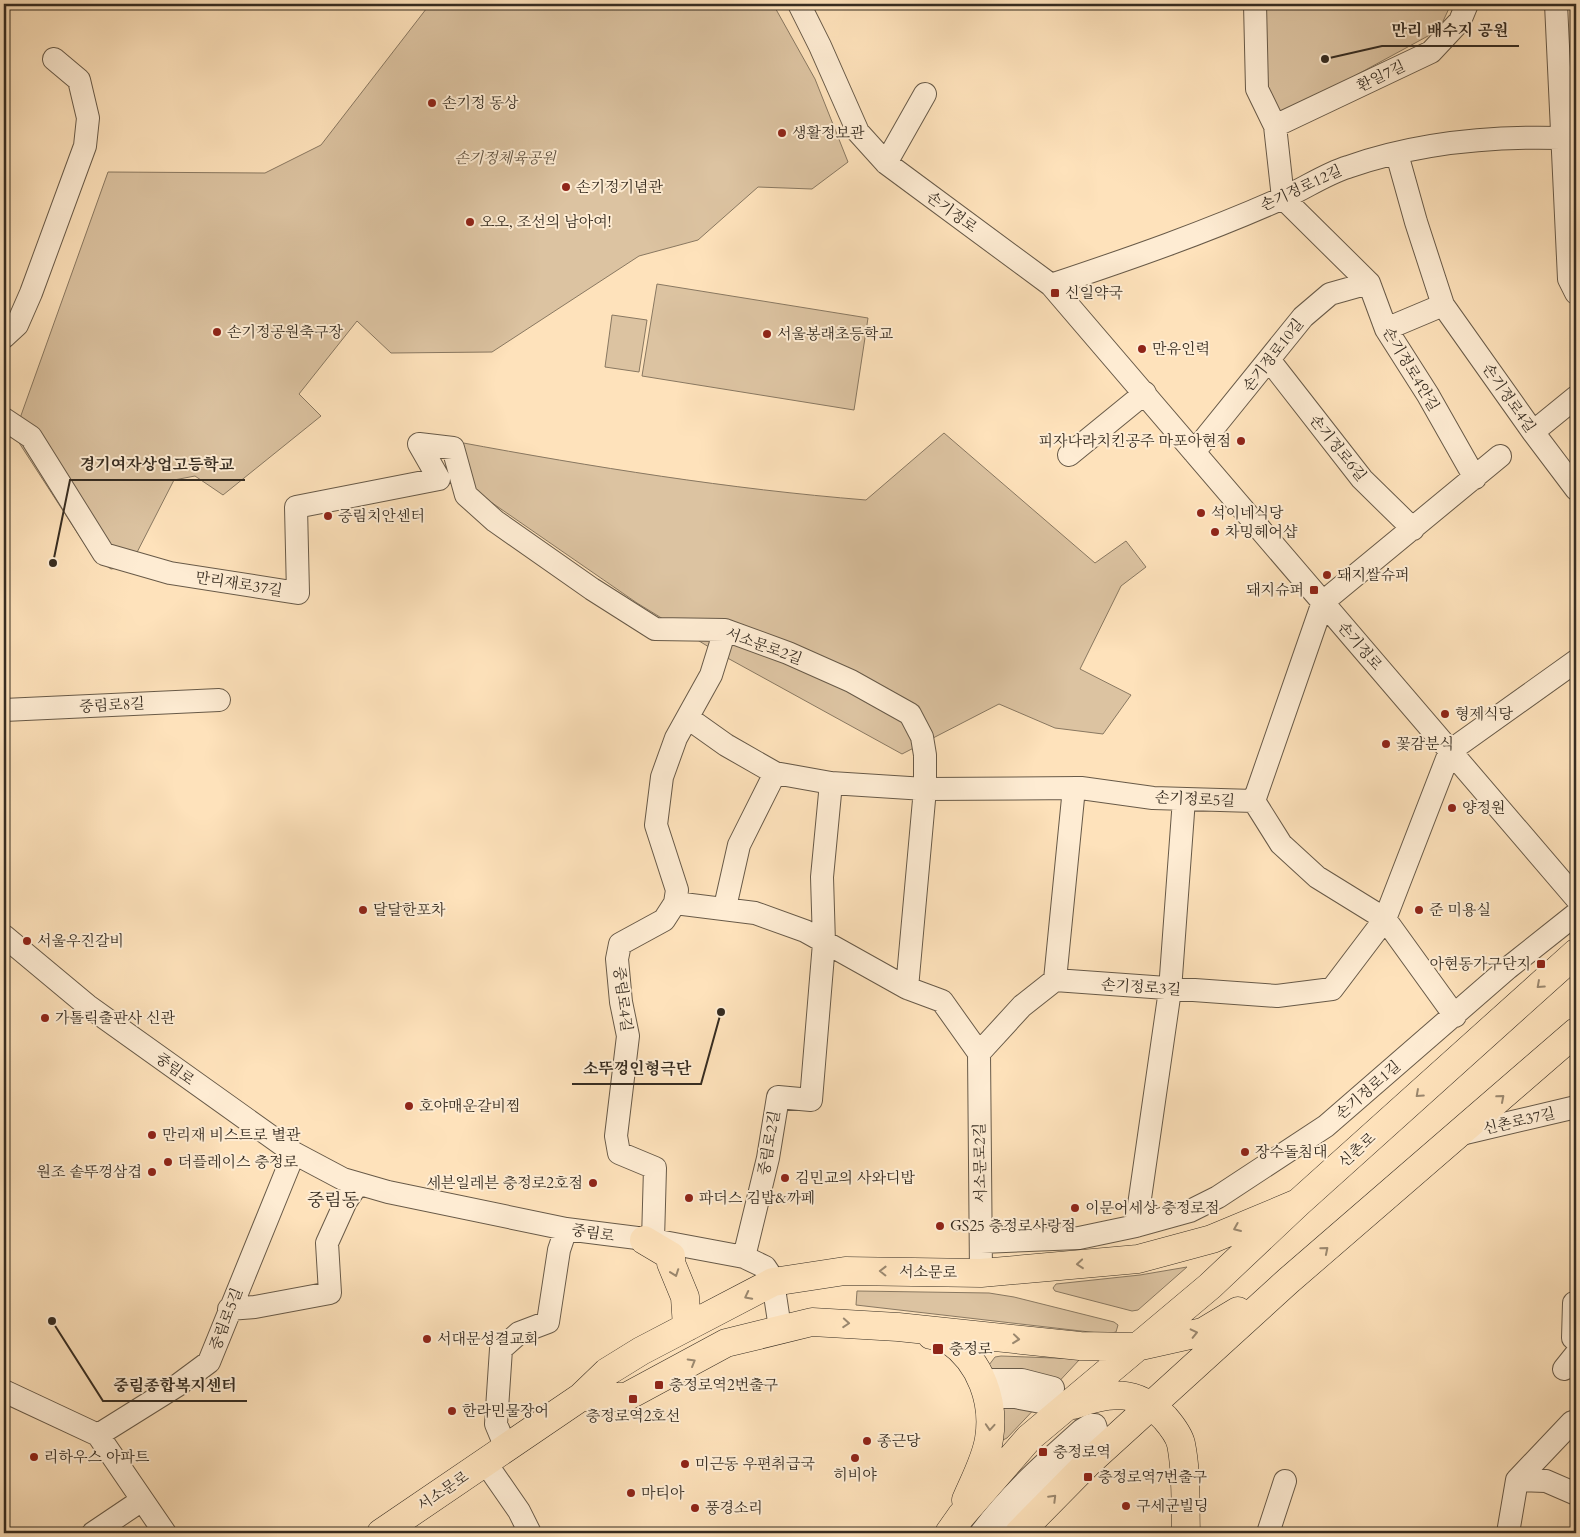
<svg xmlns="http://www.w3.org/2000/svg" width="1580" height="1537" font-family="Cardo,'Noto Serif KR',serif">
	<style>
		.green { fill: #dcc3a1; stroke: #897861 }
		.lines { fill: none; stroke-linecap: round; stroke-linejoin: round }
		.minor-casing { stroke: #685a48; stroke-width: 24 }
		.major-casing { stroke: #362c21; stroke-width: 29 }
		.minor { stroke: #feecd3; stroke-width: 22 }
		.major { stroke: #fee2bb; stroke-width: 28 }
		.oneway { stroke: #9a876e }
		.poi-dot { fill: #8f2418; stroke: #feecd3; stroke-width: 2 }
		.labels { text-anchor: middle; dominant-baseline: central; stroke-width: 4; stroke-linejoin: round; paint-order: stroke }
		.street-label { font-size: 15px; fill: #362c21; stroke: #feecd3 }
		.poi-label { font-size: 15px; fill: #362c21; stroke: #feecd3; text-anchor: start }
		.park-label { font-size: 15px; font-style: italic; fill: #605241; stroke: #feecd3 }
		.quarter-label { font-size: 18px; fill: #362c21; stroke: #feecd3 }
		.leader { fill: none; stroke: #362c21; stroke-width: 2 }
		.callout-dot { fill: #362c21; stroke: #feecd3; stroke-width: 2 }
		.callout-label { font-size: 16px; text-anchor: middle; font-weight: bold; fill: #362c21; stroke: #feecd3; stroke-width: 4; stroke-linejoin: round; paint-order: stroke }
	</style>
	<rect width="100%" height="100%" fill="#fee2bb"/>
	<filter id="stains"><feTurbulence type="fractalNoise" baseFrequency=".004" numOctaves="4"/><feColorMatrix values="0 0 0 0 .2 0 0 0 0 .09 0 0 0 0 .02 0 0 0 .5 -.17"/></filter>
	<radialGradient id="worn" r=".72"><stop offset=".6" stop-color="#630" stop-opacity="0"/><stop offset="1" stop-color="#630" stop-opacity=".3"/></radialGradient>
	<path class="green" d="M430,4H773L815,79L848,162L812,189L758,187L698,240L639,256L492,352L391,353L357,321L299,394L321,416L223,495L195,476L174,480L130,566L111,569L93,557L14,435L108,172L265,173L321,145Z
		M1265,4H1451L1439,30L1279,117L1263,88Z
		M657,284L868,318L854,410L642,376Z
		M612,315L647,320L639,372L605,367Z
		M944,433L1095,563L1126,541L1146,567L1121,586L1080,669L1131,695L1103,734L1055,728L999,704L902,754L722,655L637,603L472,489L458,442C593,467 729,489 866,500Z
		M1187,1267L1138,1310L1132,1311L1055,1291L1053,1288L1056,1284L1140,1275Z
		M857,1291L989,1293L1014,1297L1114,1322L1118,1325L1116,1332L1107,1334L856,1305Z
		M1001,1356L1080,1359L1053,1388L993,1380L989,1365L995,1357Z
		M1041,1402L1007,1438L1001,1441L998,1405Z"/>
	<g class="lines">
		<g class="minor-casing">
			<path id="minor" d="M799,4L820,46L858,132L886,163L1051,285L1576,898
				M1255,4L1257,89L1275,126
				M1556,4L1569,279L1576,293
				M1397,154L1416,222L1443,305L1533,432L1576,489
				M886,163L925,94
				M1283,198L1369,283L1386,329L1428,395L1475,478
				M1283,198L1275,126L1431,52L1460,21L1467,4
				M1051,285C1129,259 1207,232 1283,198C1304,189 1325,174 1348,167C1416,143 1489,136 1561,138
				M1386,329L1443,305
				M4,337L17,325L31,293L85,146L88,118L79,80L54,59
				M1270,361L1362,479L1413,529
				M4,419L31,437L104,554L170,573L298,593L296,507L439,479L419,444L453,448L466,495L495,521L592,589L655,629L725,630L788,653L851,681L910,714L922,737L925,755V789L907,988L942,1001L979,1053L981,1273
				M1533,432L1576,397
				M1194,452L1303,317L1330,294L1369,283
				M1069,455L1145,393
				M4,710L219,700
				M688,718L726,745L775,773L831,783L925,789L1081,788L1153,798L1254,801
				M1254,801L1323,602L1500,456
				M1254,801L1281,844L1317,877L1385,919L1455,1016
				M675,903L755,913L805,931L907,988
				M725,907L739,845L775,773
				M4,936L88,1006L294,1153L343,1179L388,1192L566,1229L653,1240L744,1257L765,1267L769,1273L773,1282L780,1328
				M1055,980L1277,996L1332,989L1385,919L1450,751L1576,661
				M1055,980L1074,788
				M979,1053L1022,1006L1055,980
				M1461,1134L1576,1107
				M1136,1226L1170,990L1184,799
				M653,1240L655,1168L619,1153L616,1136L628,1036L621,1002L617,959L620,944L664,920L675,903L677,890L656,825L662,777L676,738L711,675L725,630
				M981,1242L1079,1238L1136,1226L1190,1211L1218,1197L1326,1126L1508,968L1576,914
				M744,1257L768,1158L778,1097L811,1100L824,943L822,877L831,783
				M1576,1305L1574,1303L1573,1338L1576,1339
				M229,1309L255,1307L330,1293L327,1243L346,1201L358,1184
				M1564,1369L1576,1354
				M993,1380H1022L1053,1388L1041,1402L1015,1397H997Z
				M4,1391L98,1435L165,1533
				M98,1435L178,1385L209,1362L294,1153
				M506,1448L496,1424L501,1349L519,1333L548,1322L559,1250L566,1229
				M485,1462L519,1511L530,1533
				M1517,1480L1546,1481L1576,1494
				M93,1533L142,1500
				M981,1533C1010,1494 1046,1462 1082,1430L1090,1425H1095L1097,1432L1036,1486L994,1533
				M1268,1533L1285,1481
				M1508,1533L1517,1480L1572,1422L1576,1424"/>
		</g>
		<g class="major-casing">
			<path id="major" d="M644,1240L671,1256V1263L685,1297L687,1327
				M931,1335C937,1336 945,1337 949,1340C981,1362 995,1402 989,1439C986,1459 974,1481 966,1500
				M581,1397H626L726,1343L812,1322L898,1327L1080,1346L1136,1347L1203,1332L1238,1311
				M1073,1405C1110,1392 1135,1388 1165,1418C1171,1425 1179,1435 1181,1444C1187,1473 1185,1504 1186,1533
				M381,1533L581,1397L607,1372L641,1351L773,1282L845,1271L981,1273L1138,1259L1212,1239L1298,1203
				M949,1533L961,1516L1029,1438L1210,1286L1298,1203L1576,953
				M1019,1533L1088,1463L1288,1281L1576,1032"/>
		</g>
		<use href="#minor" class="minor"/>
		<use href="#major" class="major"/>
	</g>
	<defs><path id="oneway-chevron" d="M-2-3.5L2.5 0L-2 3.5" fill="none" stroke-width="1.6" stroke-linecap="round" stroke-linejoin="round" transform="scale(1.25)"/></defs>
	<g class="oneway">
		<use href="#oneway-chevron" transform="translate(1540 985) rotate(138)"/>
		<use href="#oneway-chevron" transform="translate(1419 1094) rotate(138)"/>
		<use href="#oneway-chevron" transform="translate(1501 1098) rotate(-41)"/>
		<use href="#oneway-chevron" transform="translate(1237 1228) rotate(157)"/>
		<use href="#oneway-chevron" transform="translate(1325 1250) rotate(-40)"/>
		<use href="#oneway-chevron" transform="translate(1080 1264) rotate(175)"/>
		<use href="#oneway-chevron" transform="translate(883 1271) rotate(-179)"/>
		<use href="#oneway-chevron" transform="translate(675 1273) rotate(70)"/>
		<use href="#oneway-chevron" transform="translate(748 1296) rotate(153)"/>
		<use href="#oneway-chevron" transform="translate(846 1323) rotate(4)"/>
		<use href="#oneway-chevron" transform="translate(1194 1333) rotate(-13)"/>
		<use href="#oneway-chevron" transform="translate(1016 1339) rotate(6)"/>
		<use href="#oneway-chevron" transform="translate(692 1362) rotate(-30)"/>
		<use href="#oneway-chevron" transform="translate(990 1427) rotate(94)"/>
		<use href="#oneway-chevron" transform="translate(1053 1498) rotate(-45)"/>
	</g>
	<g class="poi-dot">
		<circle cx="432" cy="103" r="5"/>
		<circle cx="782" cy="133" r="5"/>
		<circle cx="566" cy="187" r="5"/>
		<circle cx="470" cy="222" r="5"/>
		<rect x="1050" y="288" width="10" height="10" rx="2.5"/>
		<circle cx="217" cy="332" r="5"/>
		<circle cx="767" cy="334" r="5"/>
		<circle cx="1142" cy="349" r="5"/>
		<circle cx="1241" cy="441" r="5"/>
		<circle cx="1201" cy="513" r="5"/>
		<circle cx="328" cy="516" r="5"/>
		<circle cx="1215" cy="532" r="5"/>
		<circle cx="1327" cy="575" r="5"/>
		<rect x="1309" y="585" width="10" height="10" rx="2.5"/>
		<circle cx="1445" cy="714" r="5"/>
		<circle cx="1386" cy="744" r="5"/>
		<circle cx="1452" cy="808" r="5"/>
		<circle cx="363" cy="910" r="5"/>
		<circle cx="1419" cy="910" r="5"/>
		<circle cx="27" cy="941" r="5"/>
		<rect x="1536" y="959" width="10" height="10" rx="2.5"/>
		<circle cx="45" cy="1018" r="5"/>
		<circle cx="409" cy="1106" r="5"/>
		<circle cx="152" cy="1135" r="5"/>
		<circle cx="1245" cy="1152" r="5"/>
		<circle cx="168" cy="1162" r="5"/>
		<circle cx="152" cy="1172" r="5"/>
		<circle cx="785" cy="1178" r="5"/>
		<circle cx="593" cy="1183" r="5"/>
		<circle cx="689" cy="1198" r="5"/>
		<circle cx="1075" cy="1208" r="5"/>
		<circle cx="940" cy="1226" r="5"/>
		<circle cx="427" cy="1339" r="5"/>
		<rect x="932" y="1343" width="12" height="12" rx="2.5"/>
		<rect x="654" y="1380" width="10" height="10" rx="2.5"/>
		<rect x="628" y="1394" width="10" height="10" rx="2.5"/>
		<circle cx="452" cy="1411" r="5"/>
		<circle cx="867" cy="1441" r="5"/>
		<rect x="1038" y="1447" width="10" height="10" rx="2.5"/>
		<circle cx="34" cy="1457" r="5"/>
		<circle cx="855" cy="1458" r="5"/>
		<circle cx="685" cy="1464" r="5"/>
		<rect x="1083" y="1472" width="10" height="10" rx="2.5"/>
		<circle cx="631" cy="1493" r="5"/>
		<circle cx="1126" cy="1506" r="5"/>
		<circle cx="695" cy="1508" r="5"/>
	</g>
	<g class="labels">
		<g class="street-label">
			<text transform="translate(1381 76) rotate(-26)">환일7길</text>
			<text transform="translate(1301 188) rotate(-25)">손기정로12길</text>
			<text transform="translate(952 212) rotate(36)">손기정로</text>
			<text transform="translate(1273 355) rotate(-52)">손기정로10길</text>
			<text transform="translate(1411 369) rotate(59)">손기정로4안길</text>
			<text transform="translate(1509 398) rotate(55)">손기정로4길</text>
			<text transform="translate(1338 448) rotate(51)">손기정로6길</text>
			<text transform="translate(239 584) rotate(9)">만리재로37길</text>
			<text transform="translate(764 646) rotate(20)">서소문로2길</text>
			<text transform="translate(1360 646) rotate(49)">손기정로</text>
			<text transform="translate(112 705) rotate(-3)">중림로8길</text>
			<text transform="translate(1195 799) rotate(3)">손기정로5길</text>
			<text transform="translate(1141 987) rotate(4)">손기정로3길</text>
			<text transform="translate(623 999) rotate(83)">중림로4길</text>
			<text transform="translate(175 1069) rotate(36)">중림로</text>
			<text transform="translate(1368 1090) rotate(-41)">손기정로1길</text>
			<text transform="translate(1519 1121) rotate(-13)">신촌로37길</text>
			<text transform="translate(769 1143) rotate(-80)">중림로2길</text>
			<text transform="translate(1357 1150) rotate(-42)">신촌로</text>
			<text transform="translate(980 1163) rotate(-91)">서소문로2길</text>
			<text transform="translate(593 1233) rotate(9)">중림로</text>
			<text transform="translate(928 1272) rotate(1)">서소문로</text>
			<text transform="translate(226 1319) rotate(-69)">중림로5길</text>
			<text transform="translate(443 1491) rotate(-34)">서소문로</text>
		</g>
		<g class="poi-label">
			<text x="442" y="103">손기정 동상</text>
			<text x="792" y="133">생활정보관</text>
			<text x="576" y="187">손기정기념관</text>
			<text x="480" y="222">오오, 조선의 남아여!</text>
			<text x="1065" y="293">신일약국</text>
			<text x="227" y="332">손기정공원축구장</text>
			<text x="777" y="334">서울봉래초등학교</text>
			<text x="1152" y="349">만유인력</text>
			<text x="1231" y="441" text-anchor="end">피자나라치킨공주 마포아현점</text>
			<text x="1211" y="513">석이네식당</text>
			<text x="338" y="516">중림치안센터</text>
			<text x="1225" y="532">차밍헤어샵</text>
			<text x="1337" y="575">돼지쌀슈퍼</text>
			<text x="1304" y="590" text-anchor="end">돼지슈퍼</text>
			<text x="1455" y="714">형제식당</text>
			<text x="1396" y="744">꽃감분식</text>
			<text x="1462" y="808">양정원</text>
			<text x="373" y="910">달달한포차</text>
			<text x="1429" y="910">준 미용실</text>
			<text x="37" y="941">서울우진갈비</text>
			<text x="1531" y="964" text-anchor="end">아현동가구단지</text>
			<text x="55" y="1018">가톨릭출판사 신관</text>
			<text x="419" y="1106">호야매운갈비찜</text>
			<text x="162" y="1135">만리재 비스트로 별관</text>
			<text x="1255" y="1152">장수돌침대</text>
			<text x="178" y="1162">더플레이스 충정로</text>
			<text x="142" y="1172" text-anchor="end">원조 솥뚜껑삼겹</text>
			<text x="795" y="1178">김민교의 사와디밥</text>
			<text x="583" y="1183" text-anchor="end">세븐일레븐 충정로2호점</text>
			<text x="699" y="1198">파더스 김밥&amp;까페</text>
			<text x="1085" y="1208">이문어세상 충정로점</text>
			<text x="950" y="1226">GS25 충정로사랑점</text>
			<text x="437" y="1339">서대문성결교회</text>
			<text x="949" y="1349">충정로</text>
			<text x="669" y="1385">충정로역2번출구</text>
			<text x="462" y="1411">한라민물장어</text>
			<text x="633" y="1416" text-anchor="middle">충정로역2호선</text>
			<text x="877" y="1441">종근당</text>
			<text x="1053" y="1452">충정로역</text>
			<text x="44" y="1457">리하우스 아파트</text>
			<text x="695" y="1464">미근동 우편취급국</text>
			<text x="855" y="1475" text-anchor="middle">히비야</text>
			<text x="1098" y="1477">충정로역7번출구</text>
			<text x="641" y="1493">마티아</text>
			<text x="1136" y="1506">구세군빌딩</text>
			<text x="705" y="1508">풍경소리</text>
		</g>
		<g class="park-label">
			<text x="505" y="158">손기정체육공원</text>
		</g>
		<g class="quarter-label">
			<text x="333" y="1200">중림동</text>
		</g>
	</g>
	<path class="leader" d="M1325 59L1382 46H1519M53 563L70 480H245M721 1012L701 1084H572M52 1321L103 1401H247"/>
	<g class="callout-dot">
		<circle cx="1325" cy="59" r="5"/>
		<circle cx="53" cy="563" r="5"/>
		<circle cx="721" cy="1012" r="5"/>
		<circle cx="52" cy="1321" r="5"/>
	</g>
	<g class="callout-label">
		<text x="1450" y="36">만리 배수지 공원</text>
		<text x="157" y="470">경기여자상업고등학교</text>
		<text x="637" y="1074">소뚜껑인형극단</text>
		<text x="175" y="1391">중림종합복지센터</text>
	</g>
	<rect width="1580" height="1537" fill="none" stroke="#fee2bb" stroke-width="20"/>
	<rect x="5" y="5" width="1570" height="1527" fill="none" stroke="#362c21" stroke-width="2.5"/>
	<rect x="10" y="10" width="1560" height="1517" fill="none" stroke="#362c21"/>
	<rect width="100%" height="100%" filter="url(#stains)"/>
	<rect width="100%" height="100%" fill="url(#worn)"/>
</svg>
